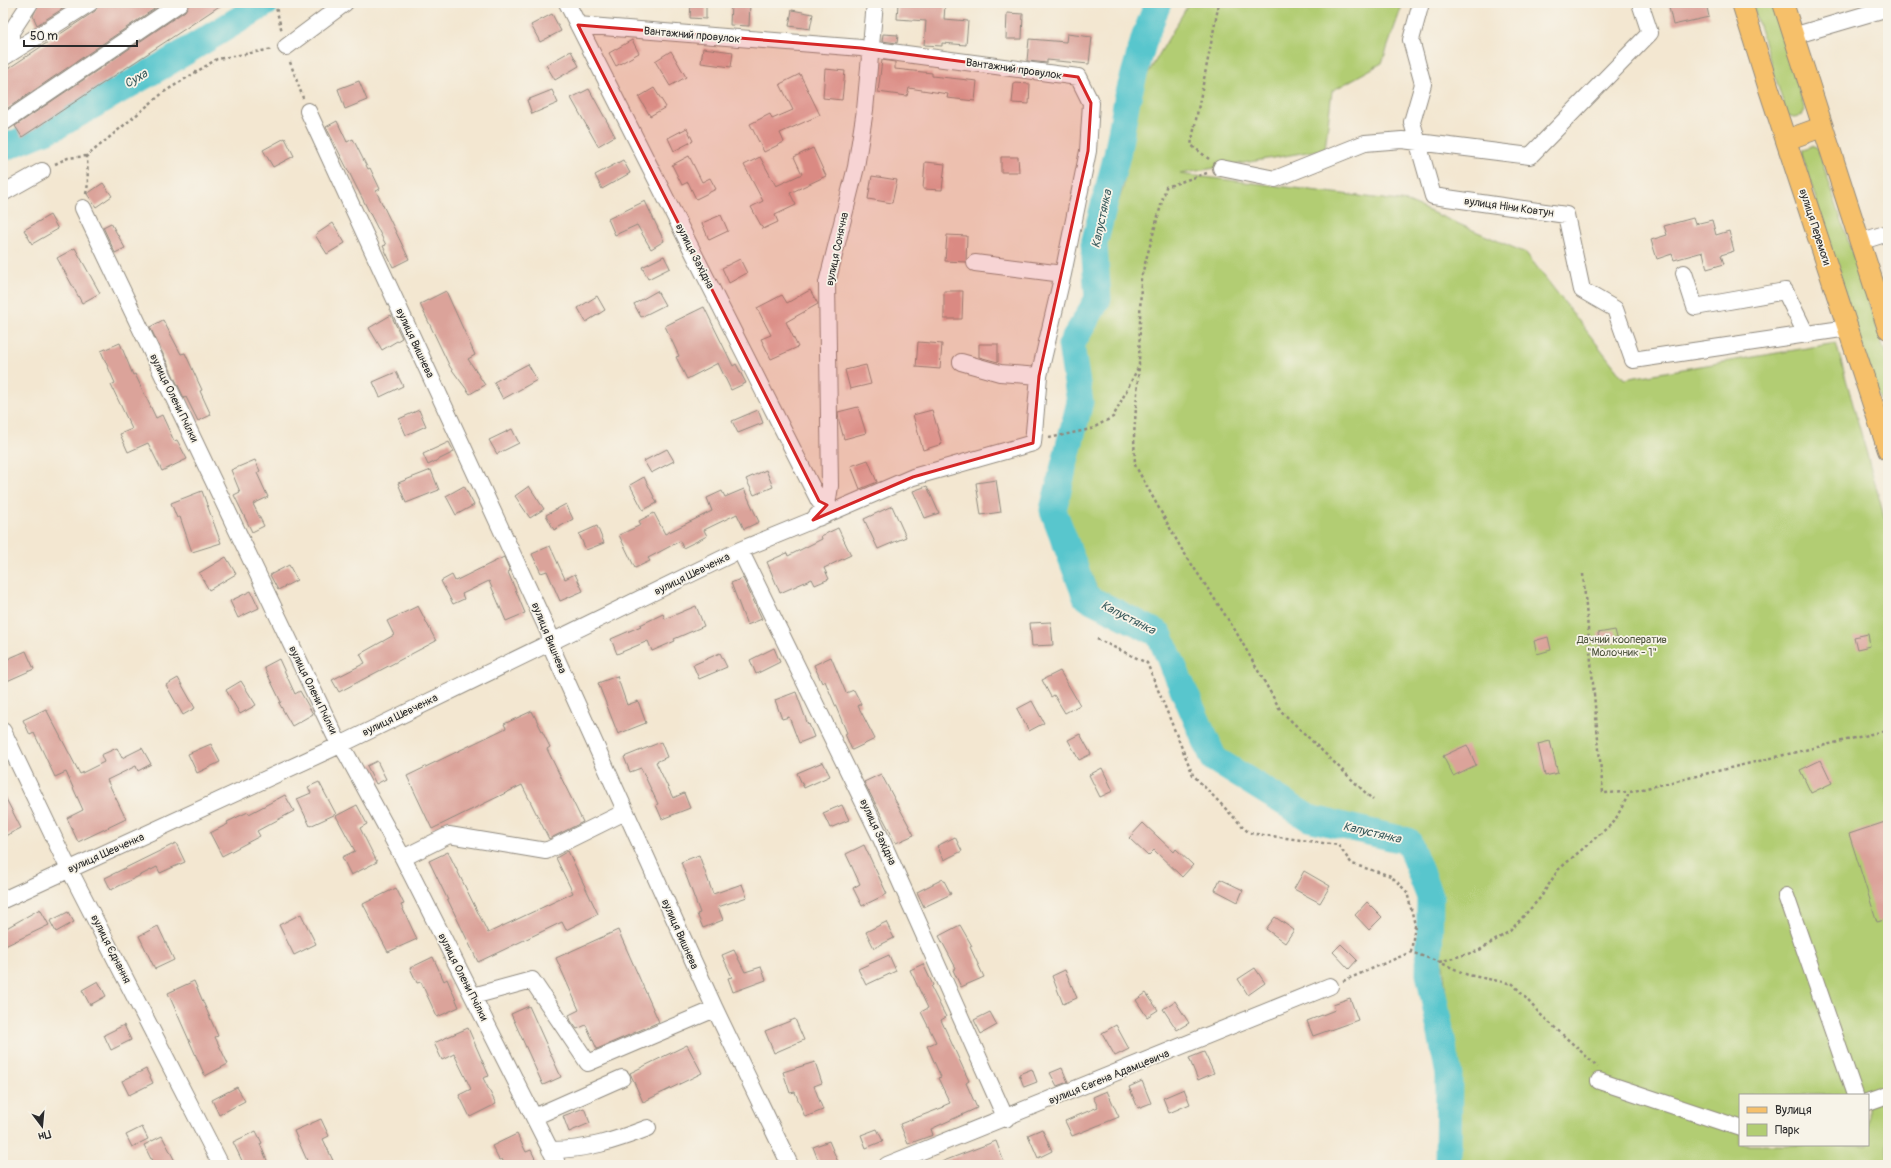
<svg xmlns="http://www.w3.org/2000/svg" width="1891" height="1168" font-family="Pangolin,sans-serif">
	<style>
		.green { fill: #b2cd73; stroke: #6e7c4f; fill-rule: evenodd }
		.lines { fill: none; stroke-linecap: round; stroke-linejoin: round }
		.river { stroke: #58c6cd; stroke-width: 27 }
		.building { fill: #dba39a }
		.minor-casing { stroke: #8f897e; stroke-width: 18 }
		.major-casing { stroke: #8f897e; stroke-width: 22 }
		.path { stroke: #8f897e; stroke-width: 2.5; stroke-dasharray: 3 3; stroke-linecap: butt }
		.minor { stroke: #fff; stroke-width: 16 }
		.major { stroke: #f6c06b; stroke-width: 20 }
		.marked { fill: #d62828; fill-opacity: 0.2; stroke: #d62828; stroke-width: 3; stroke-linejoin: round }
		.labels { text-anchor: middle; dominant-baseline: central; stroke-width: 3.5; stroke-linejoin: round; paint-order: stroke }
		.street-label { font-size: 11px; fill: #2b2b2b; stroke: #f7f3e8 }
		.park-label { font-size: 11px; fill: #4d543d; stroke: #f7f3e8 }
		.water-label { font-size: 12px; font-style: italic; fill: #385a5c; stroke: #f7f3e8 }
	</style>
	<rect width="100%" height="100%" fill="#f7f3e8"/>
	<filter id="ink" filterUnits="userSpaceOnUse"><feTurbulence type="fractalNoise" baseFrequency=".025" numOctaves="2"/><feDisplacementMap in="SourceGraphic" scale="8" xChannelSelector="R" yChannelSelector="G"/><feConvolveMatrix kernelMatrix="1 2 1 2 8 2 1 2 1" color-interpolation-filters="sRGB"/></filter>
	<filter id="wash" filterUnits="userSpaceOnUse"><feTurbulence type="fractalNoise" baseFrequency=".012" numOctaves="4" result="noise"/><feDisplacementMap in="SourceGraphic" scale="16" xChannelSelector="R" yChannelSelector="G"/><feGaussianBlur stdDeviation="0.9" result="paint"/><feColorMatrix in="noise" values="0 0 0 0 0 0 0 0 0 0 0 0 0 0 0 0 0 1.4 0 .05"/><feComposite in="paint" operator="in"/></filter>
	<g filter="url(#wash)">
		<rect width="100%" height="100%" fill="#f3e7d1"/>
		<path class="green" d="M1189,3H1403L1382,63L1332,91L1325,149L1180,174L1408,202L1526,253L1624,379L1836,343L1888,530V1165H1459L1456,1085L1440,938V896L1419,835L1321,812L1229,760L1163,625L1098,591L1064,510L1090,406L1082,344L1109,301L1104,242L1123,188L1135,96ZM1740,1095H1868V1145H1740Z
			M1752,3H1772L1805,110L1802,115L1794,117L1787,115Z
			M1812,146L1818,149L1888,361V424L1835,263L1802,154L1803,149Z"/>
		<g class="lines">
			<path class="river" d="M1158,3L1145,36L1127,100L1117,155L1094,244L1098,299L1071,345L1080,402L1053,510L1086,597L1159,634L1214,759L1309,818L1408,841L1430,897L1429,973L1449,1075L1448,1165
				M3,148L55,127L167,63L266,3"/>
		</g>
		<g id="blocks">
			<path class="building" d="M39,3H72L37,25L33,16Z
				M99,3H163L5,110L3,108V72L95,11Z
				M189,3H224L22,137L15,126L185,11Z
				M691,3H706V19L690,18Z
				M731,3H750L749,26L730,25Z
				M898,3L945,5L944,19L968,21L966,45L942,43V46L924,45L926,21L897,19Z
				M1668,3H1706L1709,17L1673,25Z
				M792,10L813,14L810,29L789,26Z
				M1007,13L1023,14L1022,39H1006Z
				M552,14L561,31L540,42L531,25Z
				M883,34L898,35L897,43L882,41Z
				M1067,34L1092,37L1089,64L1047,60V63L1027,61L1029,39L1066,42Z
				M632,40L639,53L616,66L609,53Z
				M703,48L733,52L731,67L701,63Z
				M571,51L579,66L555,80L546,65Z
				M671,51L686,77L670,86L655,61Z
				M882,60L895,62V69L932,73V76L977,81L975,101L947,98L948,94L909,88L907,96L878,92Z
				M825,69L845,71L842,100L823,98Z
				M800,74L820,115L780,133L784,142L764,152L750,124L770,114L772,119L793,110L780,84Z
				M359,81L367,100L345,109L338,89Z
				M1014,83L1030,84L1029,104L1012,103Z
				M654,88L666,107L650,116L639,97Z
				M589,89L615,136L598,146L571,98Z
				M552,90L558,103L532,114L527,100Z
				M337,121L347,142L353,139L368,169L370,168L380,189L376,191L409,259L393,267L383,246L386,245L326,127Z
				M687,128L693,141L674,151L668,138Z
				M285,138L294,156L273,167L263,150Z
				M813,148L826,176L790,193L796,205L775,215L778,222L763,229L751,207L763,201L744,165L760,157L776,186L802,174L794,157Z
				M689,156L702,182L710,178L716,189L696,199L688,182L682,185L672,165Z
				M1001,157H1018L1019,172H1001Z
				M623,160L630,173L602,189L595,175Z
				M925,162L945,164L942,190L923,189Z
				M872,176L897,180L892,203L868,199Z
				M103,183L112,196L96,207L87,194Z
				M645,201L664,241L651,249L637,225L615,235L608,219Z
				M50,215L58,229L32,244L24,230Z
				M721,215L728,231L709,240L702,223Z
				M1693,218L1695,224L1712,220L1716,235L1729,231L1734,251L1721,255L1724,264L1707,269L1703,252L1674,260L1672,254L1657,259L1651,240L1667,235L1664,226Z
				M111,223L125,248L115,253L103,227Z
				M333,223L345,243L327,254L315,235Z
				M947,235L967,236L966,262L945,261Z
				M75,248L100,293L82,303L57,258Z
				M664,256L670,268L648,279L642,267Z
				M740,259L747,273L729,283L722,268Z
				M810,290L818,304L786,322L798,347L771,359L761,339L771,335L757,308L782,295L787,303Z
				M446,291L475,355L468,359L485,385L470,394L450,367L420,304Z
				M657,291L665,305L641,317L634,304Z
				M944,291H963L962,319H944Z
				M597,296L605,310L586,322L578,308Z
				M704,307L733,366L736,364L746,383L731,390L718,363L687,379L676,357L679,356L665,326Z
				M391,315L402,338L382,350L369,328Z
				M163,320L181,354L185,353L202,390L200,391L211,415L198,421L186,397L184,398L150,327Z
				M918,342L942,344L940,369L916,367Z
				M120,343L133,375L135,374L156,418L162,415L174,441L177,440L187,459L162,471L148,443L128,452L120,434L132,429L111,385L115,383L101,351Z
				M979,344H998V362L979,357Z
				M528,364L537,380L503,399L494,382Z
				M866,365L871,384L850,389L845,370Z
				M396,372L403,386L380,397L373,382Z
				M858,407L866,433L844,439L839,421L838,412Z
				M419,410L426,426L406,435L399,419Z
				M758,410L763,423L738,433L732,421Z
				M932,410L942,444L923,450L913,415Z
				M512,429L519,443L497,454L489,440Z
				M449,442L454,452L428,465L423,454Z
				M667,449L674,461L651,473L644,461Z
				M255,460L260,471L257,473L268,497L253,504L264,526L252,532L234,495L240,492L231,470Z
				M868,460L877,482L860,489L851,466Z
				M431,470L439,490L406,503L398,483Z
				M766,470L773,487L754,495L746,479Z
				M644,477L657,503L643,510L630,485Z
				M996,480L1001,512L981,515L976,483Z
				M464,486L474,505L456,515L446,496Z
				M529,486L544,509L530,518L515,496Z
				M927,486L939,513L925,518L913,491Z
				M744,489L759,522L744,529L737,514L704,530L707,536L683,548L680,541L648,558L650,561L635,568L619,535L641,525L639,521L654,513L665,534L712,511L707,498L722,491L725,497Z
				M202,491L221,543L192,552L180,517L177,518L171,503Z
				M566,504L573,519L554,530L546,515Z
				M892,506L906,537L878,549L864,519Z
				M597,526L604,543L586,550L579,534Z
				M838,528L851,555L824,568L829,579L815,585L812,579L780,593L767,562L787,553L788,556L822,539L821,536Z
				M550,546L565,579L575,574L583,591L560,601L547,571L541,573L532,554Z
				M226,557L236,574L209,590L199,573Z
				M504,557L510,571L508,572L525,613L506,621L489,581L462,594L464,599L453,604L441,581L452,575L455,581Z
				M289,565L297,580L278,590L270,575Z
				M743,578L762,619L747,625L731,583Z
				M251,591L259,608L238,618L230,601Z
				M418,606L436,641L339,692L332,680L365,663L360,654L394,635L387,621Z
				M696,606L704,626L674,639L675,641L652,651L648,641L617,654L611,639L641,626L640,625L663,614L665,619Z
				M1051,622L1053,645L1032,646L1030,623Z
				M1615,630L1618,642L1600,645L1598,633Z
				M1868,634L1870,646L1857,649L1854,637Z
				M1548,637L1551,650L1537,654L1534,641Z
				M774,648L780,662L756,674L750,660Z
				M26,651L34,669L7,681L3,672V661Z
				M720,653L727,667L699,679L693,665Z
				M831,657L846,693L854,690L861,704L858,706L875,739L852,750L845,734L847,733L825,681L822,683L814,665Z
				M279,659L295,694L300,691L313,714L292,726L279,703L281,702L264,667Z
				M1060,671L1080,705L1065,713L1054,695L1051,697L1042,680Z
				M617,676L627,705L638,701L646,723L618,734L598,683Z
				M178,678L195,708L183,715L166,685Z
				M241,681L256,705L240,714L226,690Z
				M796,692L808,725L809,724L814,737L799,743L789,717L782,719L775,700Z
				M1032,701L1044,723L1029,731L1017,709Z
				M46,709L80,774L104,762L101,755L117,748L122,758L142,748L151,764L138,771L136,766L107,780L126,819L78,842L67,818L83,810L66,772L55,777L34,733L30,735L23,720Z
				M532,711L550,747L547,749L583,822L549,839L522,785L432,829L407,776L506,728L504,724Z
				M1080,734L1091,754L1079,760L1068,740Z
				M1550,741L1558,773L1545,776L1538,744Z
				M661,742L667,757L656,762L673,798L684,793L690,808L662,819L656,805L658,804L641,768L630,772L624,757Z
				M211,744L220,762L197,773L188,754Z
				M1467,745L1476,765L1453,776L1443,756Z
				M1821,760L1832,783L1811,793L1800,770Z
				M377,761L386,779L376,784L367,766Z
				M823,762L830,776L804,788L797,773Z
				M1102,768L1113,791L1100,797L1089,775Z
				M881,774L914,835L896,843L864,782Z
				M319,782L336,814L310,826L297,799L311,793L308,787Z
				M3,793L21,828L3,837Z
				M285,795L294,811L257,831L260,836L222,856L210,833L228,824L227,822L248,812L249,814Z
				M357,805L367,824L360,828L377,862L351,875L342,857L355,851L336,816Z
				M842,805L849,820L830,828L823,813Z
				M1888,821V919L1877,922L1849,834Z
				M1143,823L1174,852L1176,849L1193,865L1182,877L1154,850L1148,856L1129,838Z
				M955,837L962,851L944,860L937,846Z
				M176,843L185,862L160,873L157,867L111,890L105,878Z
				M864,845L887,894L862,906L853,888L860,884L846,854Z
				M568,851L598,914L566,930L562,922L478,962L429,861L448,852L488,933L573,893L556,858Z
				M699,855L713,894L742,884L747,897L718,907L723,920L703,928L697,914L700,913L681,862Z
				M1304,871L1330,886L1320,903L1294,889Z
				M943,879L951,894L924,907L917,892Z
				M1220,879L1243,890L1238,902L1215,890Z
				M396,888L404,904L401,905L417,939L388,952L363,904Z
				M1367,902L1382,917L1369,930L1355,915Z
				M40,909L49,925L3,947V930Z
				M68,912L74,922L56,932L50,921Z
				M301,914L316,944L294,955L279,925Z
				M1275,917L1294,930L1285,943L1266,929Z
				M886,922L894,938L874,948L866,932Z
				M960,925L972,946L970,947L984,977L961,987L953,970L956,968L939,936Z
				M158,926L174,960L155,969L139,936Z
				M618,930L659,1022L597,1049L586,1025L577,1029L571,1021L569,1015L579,1010L556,958Z
				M1341,944L1357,960L1349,969L1333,952Z
				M734,950L745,972L761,967L766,980L733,992L728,978L732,977L722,955Z
				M889,955L896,971L866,985L858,969Z
				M433,957L444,981L447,979L459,1007L437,1017L421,982L417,983L410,968Z
				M923,964L933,985L931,987L946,1017L941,1020L969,1081L966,1083L977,1108L931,1129L933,1135L908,1144L900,1124L944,1107L943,1106L950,1103L938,1078L941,1077L927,1046L936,1042L921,1012L928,1008L910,970Z
				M1255,968L1265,983L1248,995L1238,979Z
				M1065,970L1077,998L1063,1004L1052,976Z
				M98,981L106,996L90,1005L82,990Z
				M194,981L218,1036L215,1037L228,1064L205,1076L168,993Z
				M1146,993L1158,1010L1147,1017L1136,1000Z
				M1350,998L1358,1020L1313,1036L1307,1021L1335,1010L1333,1004Z
				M1175,1001L1189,1023L1177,1030L1163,1009Z
				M529,1006L561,1077L543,1085L511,1014Z
				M990,1012L997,1025L981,1034L974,1020Z
				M795,1019L804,1040L774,1053L765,1031Z
				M124,1025L131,1040L111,1050L104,1035Z
				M1116,1025L1129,1049L1115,1056L1102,1033Z
				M468,1028L489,1076L483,1078L496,1104L470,1117L459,1095L471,1089L454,1054L442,1060L434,1043Z
				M687,1045L702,1073L643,1102L630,1073Z
				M1204,1052L1214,1073L1198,1080L1189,1058Z
				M815,1062L822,1083L814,1086L823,1110L805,1117L795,1092L790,1093L783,1072Z
				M1062,1068L1068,1082L1057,1086L1050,1073Z
				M146,1069L153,1083L129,1095L122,1081Z
				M1032,1069L1037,1082L1024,1087L1019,1074Z
				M1142,1081L1151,1103L1138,1108L1129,1087Z
				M237,1087L245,1101L219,1115L212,1100Z
				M1184,1089L1190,1104L1169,1113L1163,1098Z
				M1107,1091L1119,1117L1072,1136L1065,1121L1098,1107L1093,1097Z
				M584,1108L590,1123L569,1132L563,1116Z
				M321,1119L329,1136L323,1139L335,1165H309L294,1131Z
				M142,1127L148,1139L132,1147L126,1135Z
				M877,1129L883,1141L866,1148L861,1135Z
				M1042,1129L1052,1151L1038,1158L1028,1135Z
				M256,1131L262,1143L260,1144L269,1165H244L233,1142Z
				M517,1134L526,1152L531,1150L538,1165H498L504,1163L502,1159L499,1160L492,1146Z
				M162,1136L177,1165H154L144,1145Z
				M829,1141L838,1162L831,1165H820L813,1147Z
				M996,1141L1005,1165H936V1164Z"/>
		</g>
	</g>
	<g filter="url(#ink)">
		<use href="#blocks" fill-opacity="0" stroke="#8f897e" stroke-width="1"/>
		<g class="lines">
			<g class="minor-casing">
				<path id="minor" d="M567,3L819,501L827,505
					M1421,3L1411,40L1423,84L1412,122L1433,196L1566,215L1582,290L1615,309L1633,360L1848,328
					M578,25L861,48L870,51L876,50L1078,77L1091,103L1088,151L1063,274L1039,376L1033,443L913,477L818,518
					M1793,36L1888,8
					M286,47L345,3
					M11,53V32L30,3
					M3,58L90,3
					M308,111L549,633L554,653L715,1009L790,1165
					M3,123L180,3
					M1221,168L1275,179L1365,143L1402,140L1530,156L1650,33L1640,3
					M3,193L42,171
					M83,208L335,736L347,755L403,858L558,1165
					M1859,242L1888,233
					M975,263L1063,274
					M1684,273L1695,307L1785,291L1806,334
					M961,362L1000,373L1039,376
					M740,550L879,834L1006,1119
					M3,731L65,861L221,1165
					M403,858L449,835L546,851L625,812
					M1786,896L1855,1095
					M3,900L340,745L740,550L813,520L827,505L830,486L827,283L856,167L865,110L875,3
					M473,996L532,980L588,1063L715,1009
					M1599,1081L1740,1128
					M1868,1102L1888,1095
					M534,1117L622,1078
					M550,1150C587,1150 614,1141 648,1128
					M887,1165L1330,986"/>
			</g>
			<g class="major-casing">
				<path id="major" d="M1742,3L1768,86L1888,450
					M1783,3L1888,329
					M1786,140L1822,127"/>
			</g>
			<path class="path" d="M275,3L282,32
				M290,62L303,98
				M1209,159L1191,145L1219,3
				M55,164L68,158L87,156
				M1207,173L1166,187L1141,278L1139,365L1134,436L1135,465L1181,548L1235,630L1281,711L1373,800
				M86,194L88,184L87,156L164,92L217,59L273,49
				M1049,438L1091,429L1113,417L1138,368
				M1583,574L1603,793L1629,792
				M1097,639L1147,663L1193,775L1249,833L1338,845L1352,864L1391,876L1407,892L1415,925L1411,952
				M1439,962L1478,951L1510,931L1541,897L1558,870L1614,822L1630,792L1888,730
				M1343,981L1411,952L1439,962L1468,975L1513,984L1540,1014L1598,1067"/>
			<use href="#minor" class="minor"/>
			<use href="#major" class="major"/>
		</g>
	</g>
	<path class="marked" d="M578,25L861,48L1078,77L1091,103L1088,151L1039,376L1033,443L913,477L813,520L827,505L819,501Z"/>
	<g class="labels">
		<g class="street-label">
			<text transform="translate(692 35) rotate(5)">Вантажний провулок</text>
			<text transform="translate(1014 69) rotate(8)">Вантажний провулок</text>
			<text transform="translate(1509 207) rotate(8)">вулиця Ніни Ковтун</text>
			<text transform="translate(1815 227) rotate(72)">вулиця Перемоги</text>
			<text transform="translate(837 249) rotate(-78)">вулиця Сонячна</text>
			<text transform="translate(695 256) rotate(63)">вулиця Західна</text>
			<text transform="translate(415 343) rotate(65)">вулиця Вишнева</text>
			<text transform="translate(174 398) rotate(64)">вулиця Олени Пчілки</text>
			<text transform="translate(692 574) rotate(-26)">вулиця Шевченка</text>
			<text transform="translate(549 638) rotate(68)">вулиця Вишнева</text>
			<text transform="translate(313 690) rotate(64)">вулиця Олени Пчілки</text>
			<text transform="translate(400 715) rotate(-26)">вулиця Шевченка</text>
			<text transform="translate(878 832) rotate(65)">вулиця Західна</text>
			<text transform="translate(106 853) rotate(-24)">вулиця Шевченка</text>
			<text transform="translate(680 934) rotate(66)">вулиця Вишнева</text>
			<text transform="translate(111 949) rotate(63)">вулиця Єднання</text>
			<text transform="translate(463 977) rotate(63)">вулиця Олени Пчілки</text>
			<text transform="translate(1109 1077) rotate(-22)">вулиця Євгена Адамцевича</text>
		</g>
		<g class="park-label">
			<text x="1622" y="639">Дачний кооператив<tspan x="1622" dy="13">"Молочник - 1"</tspan></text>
		</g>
		<g class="water-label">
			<text transform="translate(136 79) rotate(-30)">Суха</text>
			<text transform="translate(1102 219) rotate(-78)">Капустянка</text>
			<text transform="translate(1128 618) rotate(27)">Капустянка</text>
			<text transform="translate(1372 833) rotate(13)">Капустянка</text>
		</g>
	</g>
	<rect width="1891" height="1168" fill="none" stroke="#f7f3e8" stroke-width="16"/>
	<rect x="1739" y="1094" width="130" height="52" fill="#f7f3e8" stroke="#a5a39c"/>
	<rect x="1747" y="1107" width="20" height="6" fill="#f6c06b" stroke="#a5a39c"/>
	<text x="1775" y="1114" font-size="12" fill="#2b2b2b">Вулиця</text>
	<rect x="1747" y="1124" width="20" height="12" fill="#b2cd73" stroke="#a5a39c"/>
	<text x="1775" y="1134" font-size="12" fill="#2b2b2b">Парк</text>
	<g transform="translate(42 1126) rotate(164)" stroke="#f7f3e8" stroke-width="3" paint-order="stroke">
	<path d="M0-3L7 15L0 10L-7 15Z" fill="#2b2b2b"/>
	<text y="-6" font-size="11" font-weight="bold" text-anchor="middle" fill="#2b2b2b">Пн</text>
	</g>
	<path d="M24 40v6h113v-6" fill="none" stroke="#2b2b2b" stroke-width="2"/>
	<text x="30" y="40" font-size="12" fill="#2b2b2b" stroke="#f7f3e8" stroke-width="3" paint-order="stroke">50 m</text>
</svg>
